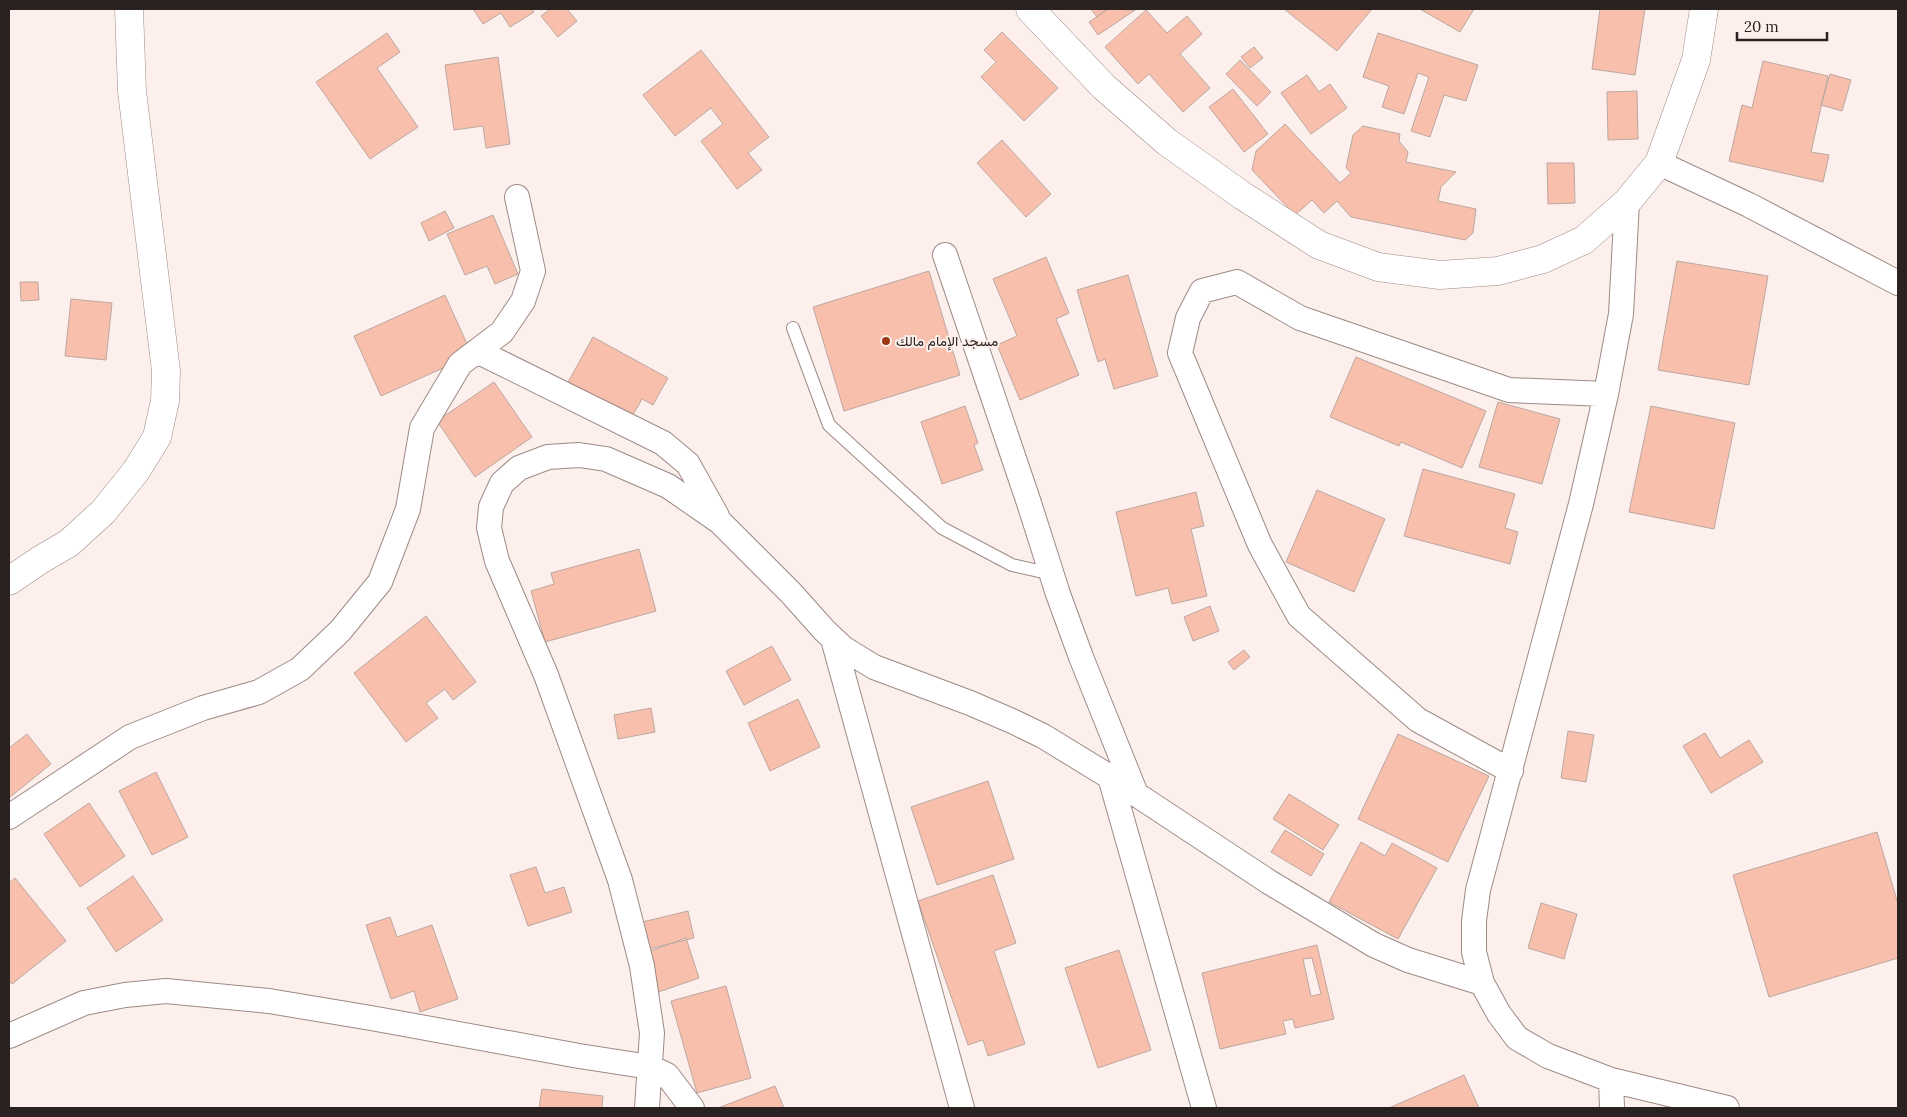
<svg xmlns="http://www.w3.org/2000/svg" width="1907" height="1117" font-family="Lora,Vazirmatn,serif">
	<style>
		.building { fill: #f7bfac; stroke: #bba8a1; fill-rule: evenodd }
		.lines { fill: none; stroke-linecap: round; stroke-linejoin: round }
		.lane-casing { stroke: #9d8a84; stroke-width: 14 }
		.street-casing { stroke: #9d8a84; stroke-width: 26 }
		.secondary-casing { stroke: #9d8a84; stroke-width: 29 }
		.lane { stroke: #fff; stroke-width: 12 }
		.street { stroke: #fff; stroke-width: 24 }
		.secondary { stroke: #fff; stroke-width: 28 }
		.poi-dot { fill: #9e3812; stroke: #fdf0ec; stroke-width: 2 }
		.labels { text-anchor: middle; dominant-baseline: central; stroke-width: 4; stroke-linejoin: round; paint-order: stroke }
		.poi-label { font-size: 14px; fill: #2a2220; stroke: #fdf0ec; text-anchor: start }
	</style>
	<rect width="100%" height="100%" fill="#fdf0ec"/>
	<path class="building" d="M473,9H532L534,12L510,27L501,13L483,24Z
		M550,9H567L577,21L558,37L541,16Z
		M1091,9H1108L1097,17Z
		M1108,9L1135,10L1098,35L1089,22Z
		M1284,9H1372L1337,51Z
		M1420,9H1474L1460,32Z
		M1600,9H1645L1635,75L1592,69Z
		M1146,10L1167,33L1187,16L1202,34L1180,54L1210,88L1183,112L1149,74L1138,84L1105,47Z
		M1002,32L1058,88L1024,121L981,77L996,62L984,50Z
		M387,33L400,52L377,68L418,127L370,159L316,82Z
		M1378,33L1478,65L1466,101L1444,95L1430,137L1411,131L1429,77L1418,73L1404,114L1382,107L1389,86L1363,77Z
		M1254,47L1263,58L1250,68L1241,57Z
		M701,50L769,137L748,153L762,170L737,189L701,141L723,124L711,108L675,136L643,95Z
		M498,57L510,144L486,148L483,126L454,130L445,65Z
		M1240,60L1271,92L1257,106L1226,74Z
		M1763,61L1828,76L1811,152L1829,155L1823,182L1729,161L1742,105L1752,108Z
		M1830,74L1851,80L1842,111L1821,105Z
		M1307,75L1319,92L1330,84L1347,108L1311,134L1281,93Z
		M1233,89L1268,134L1244,152L1209,107Z
		M1637,91L1638,139L1608,140L1607,92Z
		M1285,124L1340,183L1351,173L1346,168L1353,135L1363,126L1400,134L1399,141L1408,152L1406,162L1456,172L1441,187L1438,201L1476,209L1473,233L1465,240L1351,217L1337,201L1324,213L1312,200L1295,215L1252,170L1256,151Z
		M1002,140L1051,194L1026,217L977,163Z
		M1547,163H1574L1575,203L1548,204Z
		M445,211L454,228L429,241L421,223Z
		M493,215L518,274L495,284L487,266L465,275L447,234Z
		M1046,257L1069,313L1056,319L1079,375L1020,400L997,345L1017,336L993,279Z
		M1677,261L1768,276L1749,385L1658,370Z
		M929,271L960,375L844,411L813,307Z
		M1128,275L1158,376L1114,389L1105,359L1098,362L1077,290Z
		M20,282H38L39,300L21,301Z
		M445,295L472,355L381,396L354,336Z
		M71,299L112,303L106,360L65,356Z
		M593,337L668,378L653,405L642,399L626,427L562,393Z
		M1356,357L1486,411L1462,468L1401,442L1399,446L1330,417Z
		M494,382L532,437L475,477L437,421Z
		M1498,402L1560,419L1542,484L1479,467Z
		M965,406L978,443L974,445L983,470L942,484L921,422Z
		M1651,406L1735,423L1714,529L1629,512Z
		M1423,469L1515,494L1505,528L1518,532L1510,564L1404,536Z
		M1317,490L1385,519L1354,592L1286,562Z
		M1196,492L1204,526L1191,529L1207,596L1172,604L1168,588L1136,596L1116,512Z
		M639,549L656,611L545,642L531,591L554,584L551,573Z
		M1210,606L1219,631L1193,641L1184,617Z
		M426,616L476,682L453,700L445,689L426,703L438,718L406,742L354,673Z
		M772,646L791,680L744,705L726,671Z
		M1244,650L1250,657L1234,670L1228,662Z
		M798,699L820,747L770,771L748,723Z
		M651,708L655,732L618,739L614,715Z
		M1568,731L1594,735L1586,782L1561,778Z
		M1705,733L1720,758L1749,740L1763,762L1711,793L1683,746Z
		M27,734L51,764L9,798V748Z
		M1398,734L1489,776L1448,862L1358,819Z
		M156,772L188,837L152,855L119,791Z
		M988,781L1014,859L937,885L911,807Z
		M1289,794L1339,825L1323,850L1273,819Z
		M89,803L125,856L80,887L44,834Z
		M1285,830L1324,854L1311,876L1271,852Z
		M1877,832L1898,904V958L1769,997L1733,875Z
		M1361,842L1385,856L1392,843L1437,868L1398,939L1329,902Z
		M536,867L545,893L564,887L572,912L528,926L510,875Z
		M993,875L1016,943L994,951L1025,1044L988,1056L983,1040L968,1045L918,901Z
		M133,876L163,920L116,952L87,908Z
		M15,878L66,941L12,984L9,980V883Z
		M1541,903L1577,914L1564,959L1528,948Z
		M688,911L694,938L640,951L634,924Z
		M390,917L397,937L432,925L458,999L420,1012L414,991L391,999L366,925Z
		M686,938L699,978L650,995L636,956Z
		M1317,945L1334,1019L1295,1028L1293,1019L1283,1021L1286,1034L1220,1049L1202,973ZM1312,958L1321,994L1311,996L1303,959Z
		M1119,950L1151,1050L1098,1068L1065,968Z
		M726,986L751,1078L697,1093L671,1001Z
		M1464,1075L1479,1108H1389Z
		M775,1086L784,1108H718Z
		M542,1089L603,1096L602,1108H539Z"/>
	<g class="lines">
		<g class="lane-casing">
			<path id="lane" d="M793,328L829,425L942,528L1012,565L1052,574"/>
		</g>
		<g class="street-casing">
			<path id="street" d="M1659,163L1749,205L1898,283
				M1627,202L1621,314L1606,394L1581,504L1478,890L1474,921V952L1482,983L1499,1014L1517,1038L1548,1056L1611,1080L1727,1108
				M945,255L1029,503L1058,594L1081,657L1136,794
				M477,351L663,443L688,464L717,516
				M833,639L962,1108
				M1511,771L1418,720L1299,616L1260,545L1180,353L1188,318L1202,291L1237,282L1300,318L1509,390L1606,394
				M1110,777L1204,1108
				M9,817L130,737L203,708L259,692L300,669L340,631L380,582L408,509L422,428L460,364L502,332L523,301L533,271L517,197
				M9,1036L84,1003L125,995L166,991L269,1001L371,1018L579,1056L650,1067L667,1075L692,1108
				M1611,1080L1612,1108
				M647,1108L652,1033L642,966L620,880L546,675L497,561L489,528L491,507L502,483L519,468L548,457L579,455L606,459L668,486L720,522L791,593L824,630L843,648L874,667L970,703L1012,721L1043,736L1110,777L1269,882L1374,945L1408,960L1482,983"/>
		</g>
		<g class="secondary-casing">
			<path id="secondary" d="M1030,9L1104,87L1167,142L1243,196L1319,245L1378,267L1440,275L1498,271L1543,259L1584,240L1627,202L1659,163L1696,60L1704,9
				M9,581L40,560L69,543L103,512L136,471L157,437L165,401L166,371L132,91L129,9"/>
		</g>
		<use href="#lane" class="lane"/>
		<use href="#street" class="street"/>
		<use href="#secondary" class="secondary"/>
	</g>
	<circle class="poi-dot" cx="886" cy="341" r="5"/>
	<g class="labels">
		<g class="poi-label">
			<text x="896" y="341">مسجد الإمام مالك</text>
		</g>
	</g>
	<rect width="1907" height="1117" fill="none" stroke="#2a2220" stroke-width="20"/>
	<path d="M1737 32v8h90v-8" fill="none" stroke="#2a2220" stroke-width="2.5"/>
	<text x="1744" y="32" font-size="15" fill="#2a2220" stroke="#fdf0ec" stroke-width="4" paint-order="stroke">20 m</text>
</svg>
